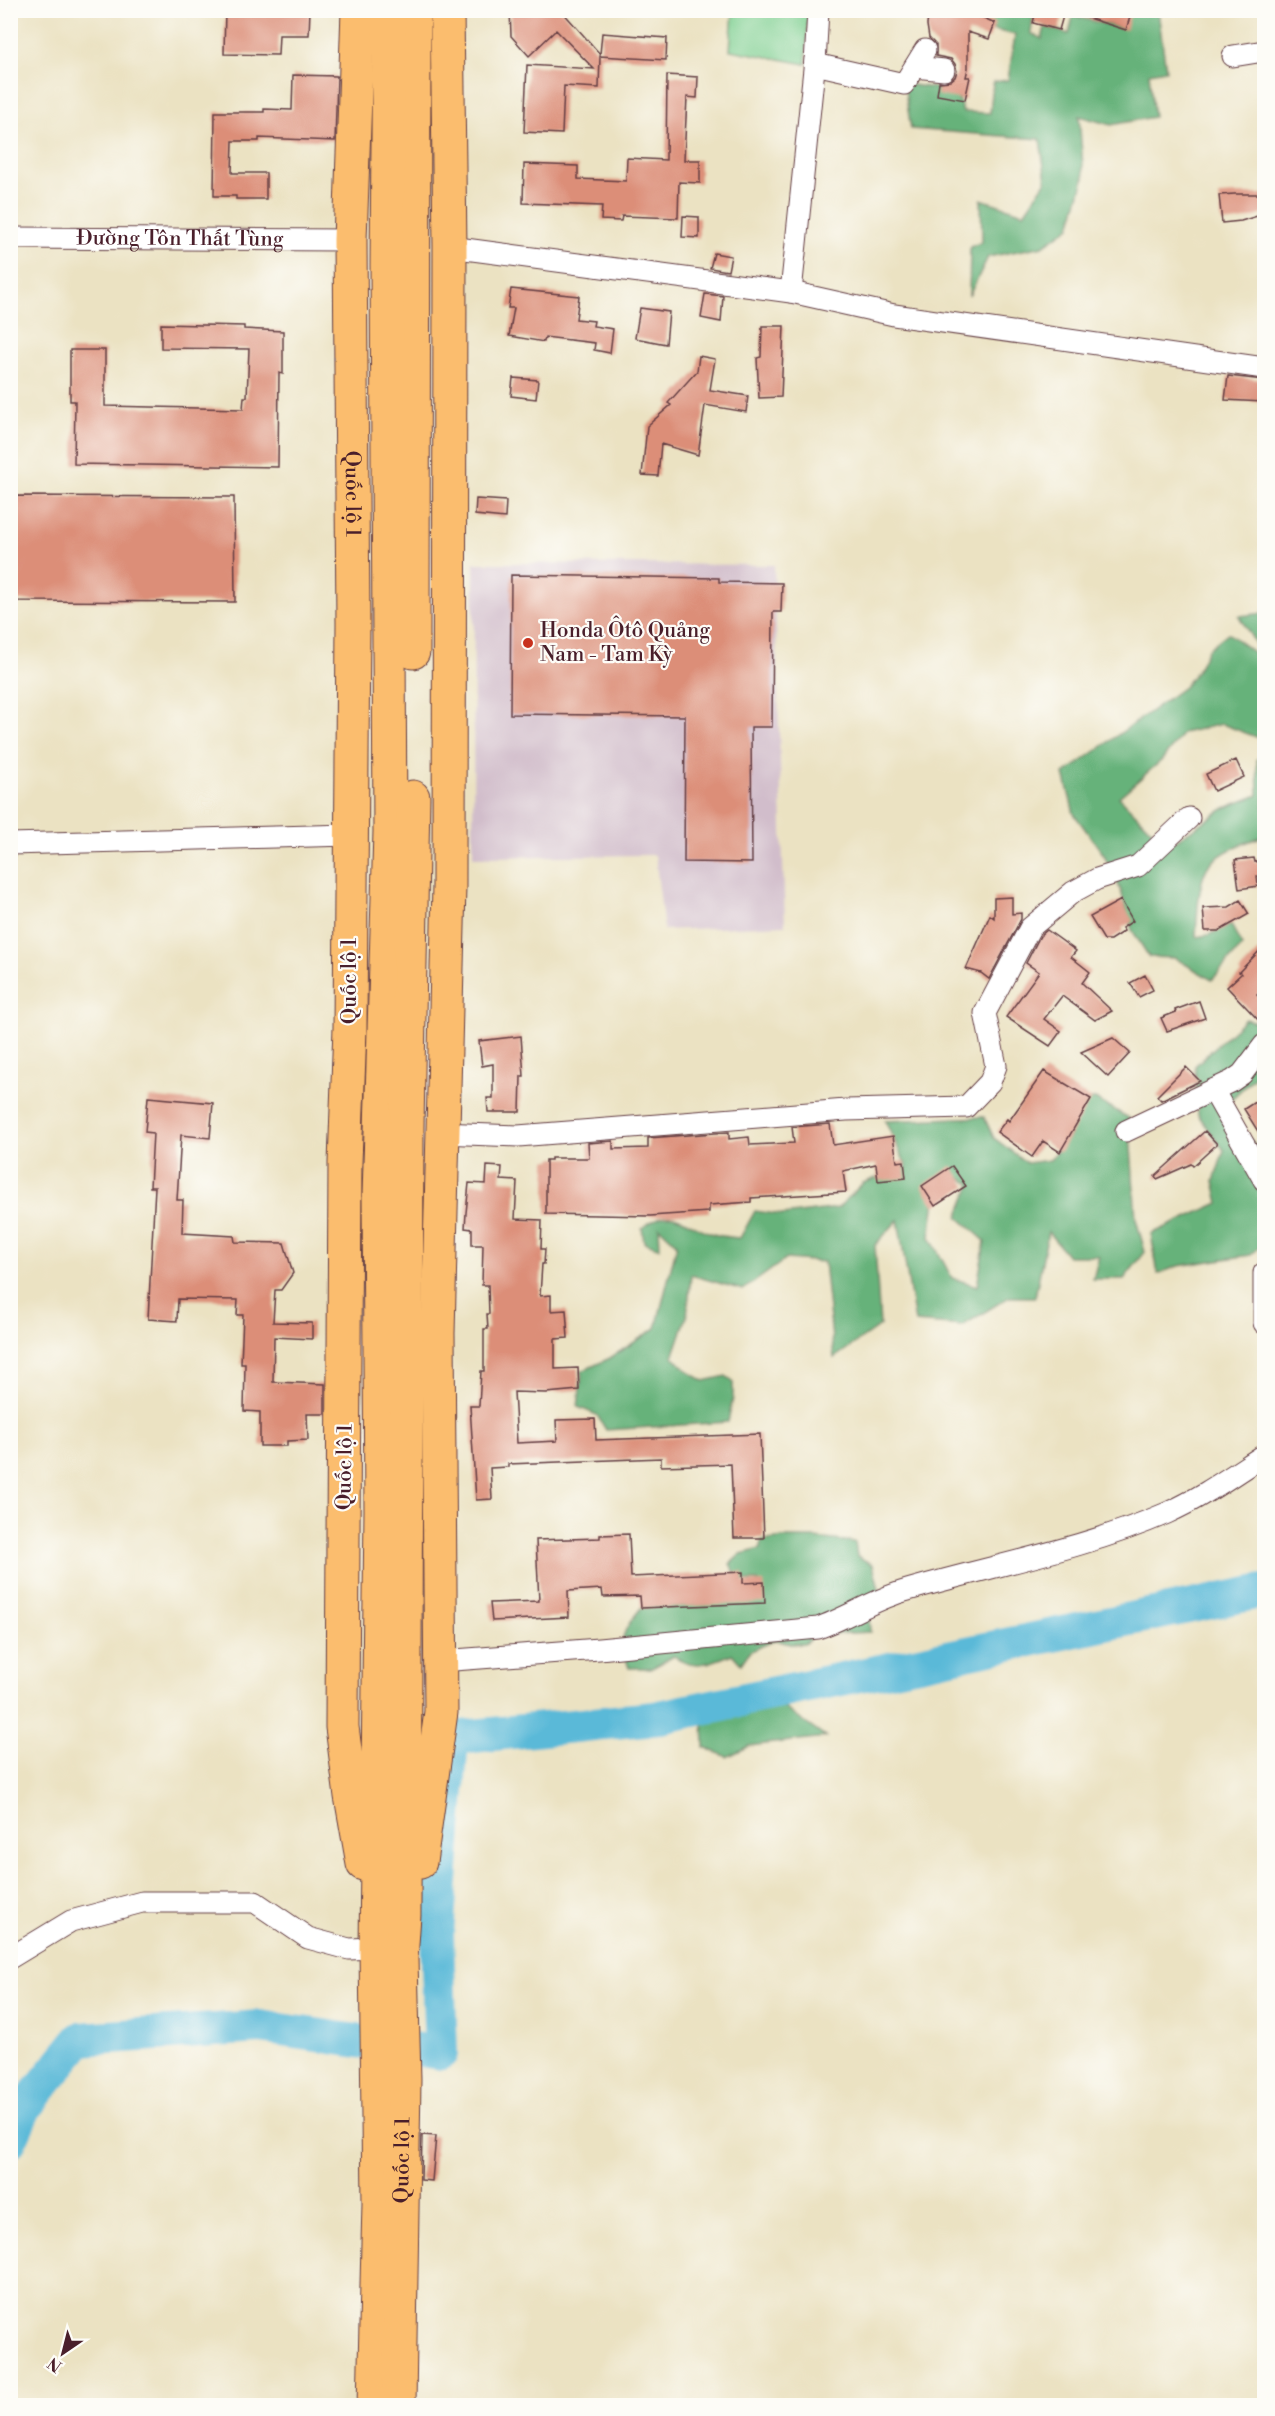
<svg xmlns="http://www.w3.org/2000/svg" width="1275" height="2416" font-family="'Libre Bodoni',serif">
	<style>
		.industrial { fill: #d1bdcb }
		.green { fill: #7dcf90; stroke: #64775e; stroke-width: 1.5 }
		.forest { fill: #66b27a; stroke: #586852; stroke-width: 1.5; fill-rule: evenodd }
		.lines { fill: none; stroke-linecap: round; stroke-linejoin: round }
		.river { stroke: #5ab9d8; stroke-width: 34 }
		.building { fill: #dc8e78 }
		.minor-casing { stroke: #623c42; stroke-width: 23 }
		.trunk-casing { stroke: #623c42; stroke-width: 35 }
		.minor { stroke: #fff; stroke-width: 21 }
		.trunk { stroke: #fbbd6e; stroke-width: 33 }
		.poi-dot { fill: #c8321e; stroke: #fdfcf7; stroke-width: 2 }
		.labels { text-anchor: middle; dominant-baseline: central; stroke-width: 4.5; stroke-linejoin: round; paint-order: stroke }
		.street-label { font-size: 21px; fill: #4a1f2b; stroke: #fdfcf7 }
		.poi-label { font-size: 21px; fill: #4a1f2b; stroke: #fdfcf7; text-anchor: start }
	</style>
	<rect width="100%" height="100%" fill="#fdfcf7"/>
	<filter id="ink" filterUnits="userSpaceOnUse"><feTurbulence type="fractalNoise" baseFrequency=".0167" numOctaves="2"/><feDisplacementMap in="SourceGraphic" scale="12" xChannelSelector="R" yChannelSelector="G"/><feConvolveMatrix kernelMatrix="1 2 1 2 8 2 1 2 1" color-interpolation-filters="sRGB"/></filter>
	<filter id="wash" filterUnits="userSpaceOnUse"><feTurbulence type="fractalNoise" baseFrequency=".008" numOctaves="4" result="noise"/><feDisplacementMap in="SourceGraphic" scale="24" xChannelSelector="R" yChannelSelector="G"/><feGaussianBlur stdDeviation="1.35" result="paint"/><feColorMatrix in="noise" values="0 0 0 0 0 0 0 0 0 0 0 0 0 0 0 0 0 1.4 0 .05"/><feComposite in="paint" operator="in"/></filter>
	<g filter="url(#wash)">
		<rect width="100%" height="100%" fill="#ebe2c2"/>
		<path class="industrial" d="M474,563L774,565L785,925L664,930L655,855L473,857Z"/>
		<path class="green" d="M733,11H808L806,64L730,50Z"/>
		<path class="forest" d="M983,11H1034L1031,33L1042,39L1045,27L1069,34L1073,16L1125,29L1126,11H1158L1166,70L1149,73L1154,117L1111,125L1079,116L1084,179L1070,227L1043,246L988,257L969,296L970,247L982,242L981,199L1024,213L1046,181L1040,139L911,129L904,84L956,91L963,112L990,113L993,82L1008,80L1015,35L986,28L980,13Z
			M1264,613V658L1239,616Z
			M1228,633L1264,660V740L1222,724L1183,733L1162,760L1119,797L1167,846L1225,808L1258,795L1257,759L1264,757V836C1246,842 1224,850 1210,864C1198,877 1197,919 1196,937L1208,935L1231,925L1242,946L1212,980L1175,958L1149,957L1132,930L1121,891L1104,855L1074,814L1064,774L1184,687L1198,669L1208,649Z
			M1245,1019L1264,1024V1068L1223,1107L1241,1131L1260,1149L1264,1177V1243L1251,1255L1178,1266L1158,1274L1151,1234L1219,1203L1214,1181L1224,1150L1198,1115L1195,1066Z
			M1095,1099L1129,1118L1136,1219L1145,1252L1124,1279H1093L1099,1256H1068L1048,1232L1035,1297H1009L962,1326L915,1322L898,1220L875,1245L880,1326L834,1358L824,1262L786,1259L743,1290L691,1275L687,1316L673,1357L689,1372L704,1381L726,1376L733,1382V1398L728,1422L606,1430L597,1415L578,1407L582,1371L610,1358L656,1328L677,1244L659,1227L660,1248L644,1242L642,1228C674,1203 681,1222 711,1233C720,1237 731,1237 740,1238L755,1211L783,1215L838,1208L863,1183L907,1167L885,1121L984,1117L994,1138L1027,1163L1050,1160L1070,1135L1074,1100ZM951,1173L971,1184L958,1217L985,1241L977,1286L952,1278L930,1237L935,1201Z
			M784,1538H814L855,1542L857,1556L873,1565L879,1589L878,1612L869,1617L870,1632L816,1635L804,1644H790L776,1640L750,1651L741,1664L732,1654C711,1663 694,1670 674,1656L652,1668H629C618,1637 622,1632 641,1608L759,1602L758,1581H740L730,1564L741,1554L761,1549V1541Z
			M766,1695L825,1737L749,1746L727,1757L704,1747L703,1718L680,1727L655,1718Z"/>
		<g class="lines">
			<path class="river" d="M10,2141L26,2106L80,2039L260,2027L441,2053L437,1935L452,1738L655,1718L1264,1591"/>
		</g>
		<g id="blocks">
			<path class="building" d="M225,10H310L309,35H279L278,55L224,54Z
				M510,10H561L600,54L602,33L667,38L666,60L600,56L599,88L564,86L562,134L524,132L527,65L594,69L556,30L529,56L511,36Z
				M929,10H951L977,15L995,23L989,39L968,32V68L966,77H970L965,100L937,95L939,82L950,81L955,77L957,71L955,64L951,59L936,56V45L929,38L927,25Z
				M1036,10L1063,16L1059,30L1033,23Z
				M1075,10H1132L1126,30L1075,14Z
				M293,75L337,76L335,141L259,138V141H233L232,173H266V199H236V196H214L215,112H264V109L292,110Z
				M667,75L698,77L697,98L687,97L684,160H700V183L679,182L678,218L622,216L621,221L601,220L602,206L523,203L524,164L578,166V179L626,181L627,158L666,160Z
				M1235,194H1264V214L1241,221L1222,223L1219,195Z
				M683,216L699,217V238L682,237Z
				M714,253L731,256L728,271L710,268Z
				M511,289L579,296L576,319L594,321L593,326L613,329L610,353L594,350L595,343L545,337L544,342L509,336L514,308H508Z
				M705,294L723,296L721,322L701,318Z
				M640,308L669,312L666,344L635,338Z
				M161,324L244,326V329L283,331V374L279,373L278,467L74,464L75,401H70V350H105V406L243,409L244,397H247L249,349L161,348Z
				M762,326H784L781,397L759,398L757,358L761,357Z
				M699,356L715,359L710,390L748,396L746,412L705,405L698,455L661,444L658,476L642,475L647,426L671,405L668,403L697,371Z
				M1228,376L1264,380V402L1225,400Z
				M513,378L538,380L536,399L511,396Z
				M10,496L234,497L235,602L10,601Z
				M476,499L506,501L505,518L475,515Z
				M511,575L719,578V582L782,583L781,612H773L772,727H751L752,863L684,862L685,716L510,714Z
				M1236,760L1244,777L1214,791L1206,774Z
				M1254,858L1255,862L1264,860V875L1257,876L1258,886L1239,889L1235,860Z
				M1012,897V914L1021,913V919L989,979L981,973L966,969L990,915L994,918V898Z
				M1121,900L1133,921L1122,928L1124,931L1110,940H1104L1090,917Z
				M1240,900L1249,914L1219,931H1205L1203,908L1229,907Z
				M1047,930L1076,951L1071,957L1090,972L1082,983L1112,1011L1095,1020L1062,996L1044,1019L1061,1031L1050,1046L1006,1017L1039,972L1026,963L1040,936Z
				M1264,946V988L1257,995L1264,1003V1026L1227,987L1241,974L1239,972Z
				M1145,975L1153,990L1139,997L1130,983Z
				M1199,1001L1205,1018L1167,1031L1161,1018L1176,1012L1175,1010Z
				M521,1036L524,1076H521L520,1112H488L487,1098H493V1064L482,1066L479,1041Z
				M1113,1038L1130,1053L1108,1077L1081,1052Z
				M1186,1067L1200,1081L1161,1100L1157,1096Z
				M1044,1071L1091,1099L1060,1152L1043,1141L1032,1157L997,1132L1007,1119L1009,1121Z
				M1264,1096V1141L1244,1109Z
				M148,1097L213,1103L210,1138L181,1135L177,1200H183L182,1233L234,1236L235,1242L284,1243L293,1273L281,1290H275L273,1322L312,1323V1339L274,1337L273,1382L325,1384V1414H307L308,1440L287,1441V1446H260V1412L244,1411L245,1364H241L243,1315H237L238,1300L178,1299L177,1321L148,1319L155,1187H150L153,1133L145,1132Z
				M830,1124L833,1145L893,1136L897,1162L904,1161L906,1178L878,1181L876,1164L843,1171L846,1192L751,1198V1202L709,1205V1212L650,1216L546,1214V1160H551V1158H589L588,1143L613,1141V1149L648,1148V1138L729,1132V1139L749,1137L750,1145L794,1143L792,1127Z
				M1205,1131L1217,1144L1193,1166L1191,1164L1157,1179L1155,1176Z
				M487,1166L502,1167L501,1180L517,1181L515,1219L542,1220L541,1249H545L544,1264H542L540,1296L551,1295V1311L566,1310L568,1338L555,1339V1369L578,1368L579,1390L546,1393L514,1392L517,1443L557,1441L556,1420L595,1419L596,1440L760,1434L764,1538H734L731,1464L661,1466V1458L508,1464V1467L490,1468L492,1499L476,1500L470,1406H479L481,1371H484V1329H488L487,1314H489L488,1285H482L483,1245H472V1229L465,1228L466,1213L469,1183L486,1184Z
				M952,1166L966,1186L935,1206L922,1186Z
				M629,1534L631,1577L743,1572V1583L764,1582L765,1603L641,1608L640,1596L603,1597L602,1589L568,1591L569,1617L492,1621L490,1603L539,1601L536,1540L600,1538V1535Z
				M422,2135L436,2136L432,2181L421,2180Z"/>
		</g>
	</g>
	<g filter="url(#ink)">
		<use href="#blocks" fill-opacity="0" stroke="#623c42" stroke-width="1.5"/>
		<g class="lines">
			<g class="minor-casing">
				<g id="minor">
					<path d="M818,10L815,64L904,84L925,50"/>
					<path d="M1233,56L1264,51"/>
					<path d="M915,67L944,70"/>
					<path id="s1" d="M10,238L350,240"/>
					<path d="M450,247L791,292L894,315L1264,368"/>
					<path d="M791,292L815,59"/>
					<path d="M10,844L350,835"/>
					<path d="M1213,1090L1264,1180"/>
					<path d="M1126,1131L1232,1081L1242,1074L1264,1045"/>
					<path d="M441,1133L518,1136L846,1110L966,1107L990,1082L996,1066L985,1013L1030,928L1073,892L1097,879L1138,866L1189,818"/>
					<path d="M1264,1273V1323"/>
					<path d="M441,1661L599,1649L818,1628C846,1618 872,1601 901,1592C989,1566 1082,1550 1167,1513C1201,1498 1233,1475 1264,1455"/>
					<path d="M10,1958L71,1921L142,1902H255L308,1938L349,1949L376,1948"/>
				</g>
			</g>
			<g class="trunk-casing">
				<g id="trunk">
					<path id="s2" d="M358,10L350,240L353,623L350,1028L345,1163L342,1727L351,1796L363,1864"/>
					<path d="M413,652L414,10"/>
					<path d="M420,1862L441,1712L438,1333L449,886L450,247L447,10"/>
					<path d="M374,2406L379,2203L376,1948L381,1510L379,1196L390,832L387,265L389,10"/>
					<path id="s3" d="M399,2406L404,2080L401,1959L404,1915L407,1128L413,797"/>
				</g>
			</g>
			<use href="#minor" class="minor"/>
			<use href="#trunk" class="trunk"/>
		</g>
	</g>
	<circle class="poi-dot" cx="528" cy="643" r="6"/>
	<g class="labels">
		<g class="street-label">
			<text stroke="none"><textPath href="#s1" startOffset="170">Đường Tôn Thất Tùng</textPath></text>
			<text stroke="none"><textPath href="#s2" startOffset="484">Quốc lộ 1</textPath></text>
			<text transform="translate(350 981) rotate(-90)">Quốc lộ 1</text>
			<text transform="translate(345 1467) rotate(-89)">Quốc lộ 1</text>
			<text stroke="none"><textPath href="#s3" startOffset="246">Quốc lộ 1</textPath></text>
		</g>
		<g class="poi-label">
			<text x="540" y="631">Honda Ôtô Quảng<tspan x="540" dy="24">Nam - Tam Kỳ</tspan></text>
		</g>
	</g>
	<rect width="1275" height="2416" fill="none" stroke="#fdfcf7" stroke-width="36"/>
	<g transform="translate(63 2353) rotate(215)" stroke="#fdfcf7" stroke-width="4.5" paint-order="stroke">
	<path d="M0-4.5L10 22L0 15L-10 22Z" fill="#4a1f2b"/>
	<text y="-9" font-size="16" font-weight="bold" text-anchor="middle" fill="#4a1f2b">N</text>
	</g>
</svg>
